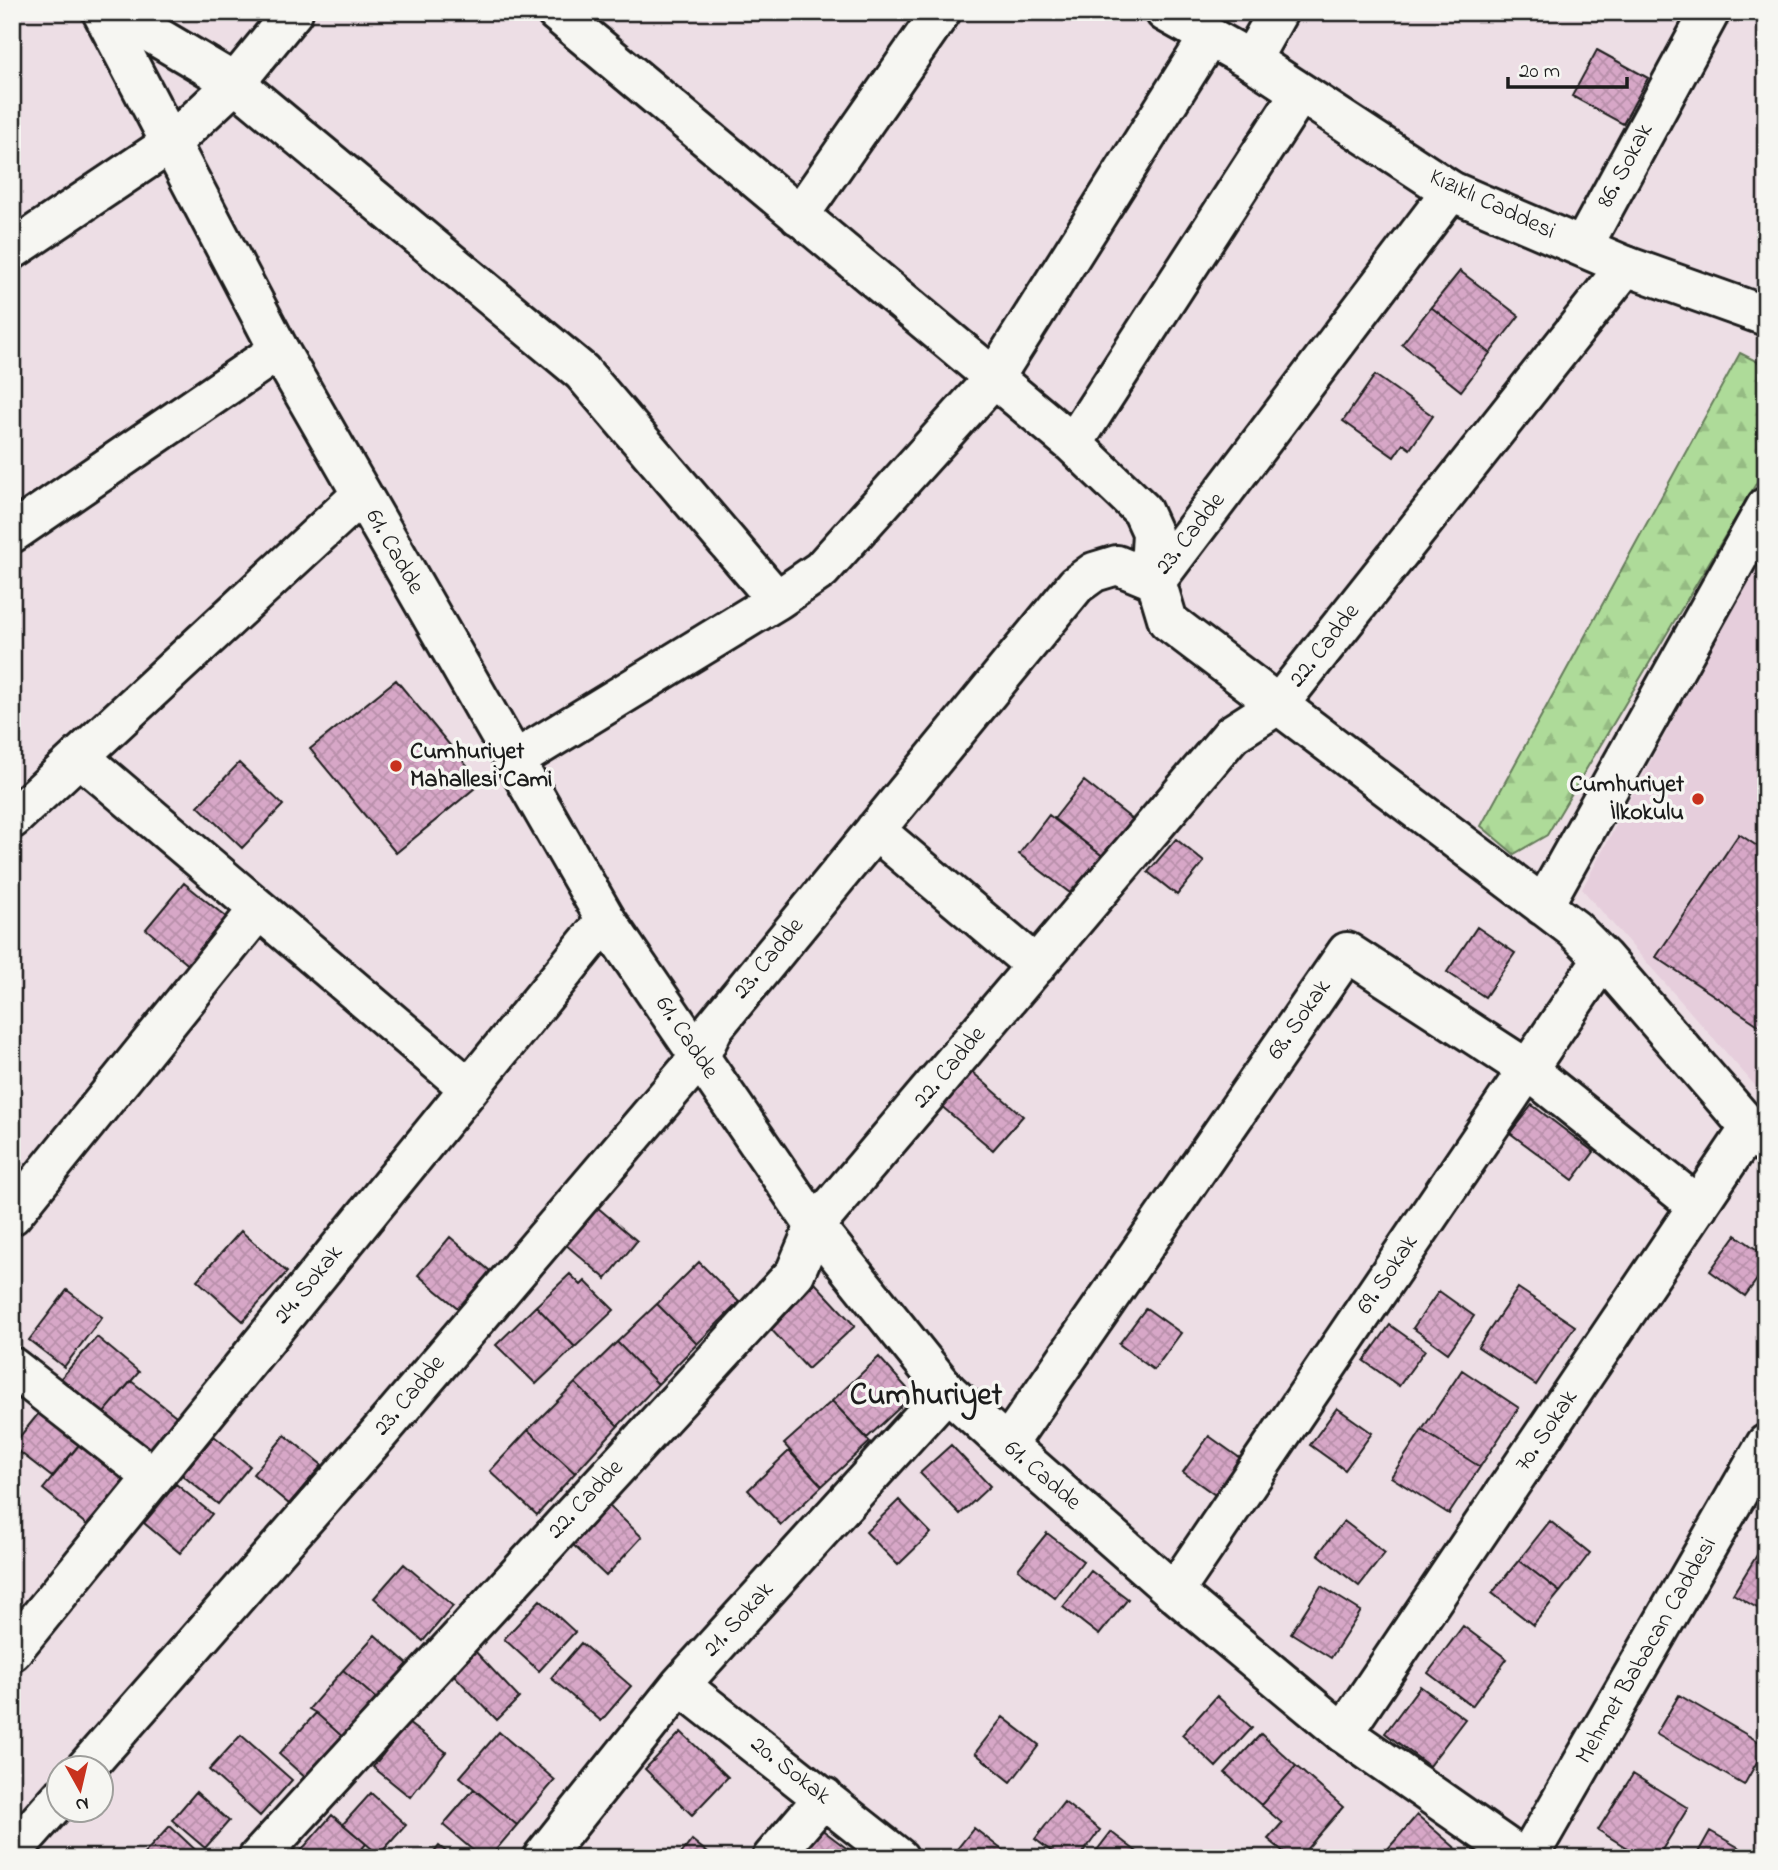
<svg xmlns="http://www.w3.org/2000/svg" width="1778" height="1870" font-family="'Indie Flower',sans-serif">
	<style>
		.built { fill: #e6cedc }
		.forest { fill: url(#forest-firs); stroke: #657c5a; stroke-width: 2 }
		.building { fill: url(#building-cross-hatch); stroke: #1c1c1c; stroke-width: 2 }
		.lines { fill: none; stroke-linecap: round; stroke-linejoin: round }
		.minor-casing { stroke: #1c1c1c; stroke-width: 44 }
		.tertiary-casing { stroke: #1c1c1c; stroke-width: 44 }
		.minor { stroke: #f6f6f2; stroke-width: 38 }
		.tertiary { stroke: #f6f6f2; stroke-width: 38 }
		.poi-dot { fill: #c8321e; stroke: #f6f6f2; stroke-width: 2.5 }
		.labels { text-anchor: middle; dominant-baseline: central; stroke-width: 7; stroke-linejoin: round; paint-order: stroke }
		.street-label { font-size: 24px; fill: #1c1c1c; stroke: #f6f6f2 }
		.poi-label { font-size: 24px; font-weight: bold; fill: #1c1c1c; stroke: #f6f6f2; text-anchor: start }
		.district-label { font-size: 32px; font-weight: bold; fill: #1c1c1c; stroke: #f6f6f2 }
	</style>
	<defs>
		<pattern id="forest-firs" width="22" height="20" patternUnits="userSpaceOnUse" patternTransform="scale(1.75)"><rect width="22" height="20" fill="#aedb99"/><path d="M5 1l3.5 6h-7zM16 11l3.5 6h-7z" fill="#95bb83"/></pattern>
		<pattern id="building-cross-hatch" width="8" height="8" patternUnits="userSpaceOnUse" patternTransform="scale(1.75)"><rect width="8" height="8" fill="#d7a7c7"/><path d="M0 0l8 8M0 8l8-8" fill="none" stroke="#b88faa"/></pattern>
	</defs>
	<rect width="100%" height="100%" fill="#eddee5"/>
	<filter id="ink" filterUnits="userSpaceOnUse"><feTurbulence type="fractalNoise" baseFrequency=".0143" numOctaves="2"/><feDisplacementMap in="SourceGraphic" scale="14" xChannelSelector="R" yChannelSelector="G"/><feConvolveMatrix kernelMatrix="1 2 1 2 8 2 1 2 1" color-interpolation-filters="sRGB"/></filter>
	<g filter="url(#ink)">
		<path class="built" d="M1766,546V1098L1582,889Z"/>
		<path class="forest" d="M1740,353L1766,366V467L1547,835L1514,854L1481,826Z"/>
		<path class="building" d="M1597,50L1648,78L1623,124L1572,96Z
			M1460,271L1519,316L1490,353L1431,307Z
			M1431,307L1490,353L1461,391L1402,344Z
			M1375,375L1433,416L1410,449L1403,444L1394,457L1343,421Z
			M396,680L481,783L396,853L310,749Z
			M239,763L283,805L242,848L198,806Z
			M1084,781L1133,820L1104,857L1054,819Z
			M1049,815L1104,857L1074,896L1019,854Z
			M1739,834L1766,852V1030L1656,957Z
			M1176,839L1204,862L1177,895L1148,872Z
			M184,883L231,921L192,968L146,929Z
			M1477,927L1515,953L1485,997L1447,972Z
			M971,1071L1023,1116L993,1150L940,1105Z
			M1532,1105L1594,1152L1573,1180L1510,1133Z
			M597,1207L637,1241L606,1279L565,1244Z
			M241,1231L287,1272L243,1321L197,1280Z
			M1736,1235L1766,1256V1267L1745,1296L1710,1271Z
			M450,1237L490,1271L459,1309L418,1275Z
			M699,1262L739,1302L697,1344L657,1304Z
			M570,1274L581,1285L585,1281L614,1310L575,1347L536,1306Z
			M815,1283L855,1326L808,1369L768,1326Z
			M1518,1288L1575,1326L1536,1385L1478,1347Z
			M67,1290L102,1317L64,1367L29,1340Z
			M1439,1291L1474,1316L1448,1353L1413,1328Z
			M657,1304L697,1344L658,1384L617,1342Z
			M536,1306L575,1347L536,1384L496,1345Z
			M1146,1308L1181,1333L1154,1370L1119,1344Z
			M1390,1325L1425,1350L1399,1386L1364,1361Z
			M97,1337L139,1372L103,1414L61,1378Z
			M617,1342L658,1384L618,1426L575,1383Z
			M879,1357L913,1395L867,1438L832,1401Z
			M1462,1370L1519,1408L1480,1467L1422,1430Z
			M131,1381L180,1419L152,1454L103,1414Z
			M575,1383L618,1426L575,1473L528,1430Z
			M832,1401L870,1442L822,1486L784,1444Z
			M43,1408L83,1440L52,1477L12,1446Z
			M1337,1408L1372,1433L1345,1470L1310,1445Z
			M528,1430L575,1473L537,1515L490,1471Z
			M1422,1430L1480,1467L1449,1514L1391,1477Z
			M285,1435L322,1465L289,1504L253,1474Z
			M214,1436L250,1466L218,1504L182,1475Z
			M1209,1436L1244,1461L1218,1497L1183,1472Z
			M83,1440L128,1477L87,1525L43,1489Z
			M951,1445L990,1486L960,1514L920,1473Z
			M789,1451L822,1486L781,1525L748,1490Z
			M176,1484L212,1514L180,1553L144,1523Z
			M899,1500L931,1533L898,1565L866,1532Z
			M607,1504L642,1537L606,1576L571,1543Z
			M1344,1521L1385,1553L1359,1586L1318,1554Z
			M1550,1521L1590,1553L1560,1592L1519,1560Z
			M1047,1533L1083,1561L1055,1598L1018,1569Z
			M1757,1555L1766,1560V1613L1733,1594Z
			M1519,1560L1560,1592L1533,1625L1492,1593Z
			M404,1564L453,1606L423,1641L374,1598Z
			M1091,1571L1128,1599L1099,1635L1063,1607Z
			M1321,1586L1361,1611L1331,1658L1291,1633Z
			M540,1600L575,1632L539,1671L504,1639Z
			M1463,1626L1507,1659L1472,1706L1428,1673Z
			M375,1635L410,1666L379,1701L343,1670Z
			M581,1643L631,1686L601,1721L551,1678Z
			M474,1650L519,1698L497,1720L451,1672Z
			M343,1670L379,1701L345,1739L316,1713L309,1709Z
			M1420,1686L1465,1719L1429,1766L1385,1733Z
			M1679,1695L1766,1746L1744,1785L1656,1734Z
			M1217,1696L1252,1728L1216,1767L1182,1735Z
			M316,1713L345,1739L308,1780L279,1754Z
			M1003,1717L1039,1745L1011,1782L975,1753Z
			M408,1723L446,1752L410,1797L373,1767Z
			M499,1732L555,1780L517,1825L460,1777Z
			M681,1732L728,1777L692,1815L645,1769Z
			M1261,1734L1296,1766L1261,1805L1225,1773Z
			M241,1735L292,1780L260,1816L209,1770Z
			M1296,1766L1343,1807L1299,1858H1291L1268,1839L1282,1823L1261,1805Z
			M1633,1774L1688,1808L1657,1858H1643L1598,1830Z
			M474,1789L517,1825L489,1858H482L443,1825Z
			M196,1792L229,1821L205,1848L172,1820Z
			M371,1793L406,1825L379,1855L343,1824Z
			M1064,1802L1100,1830L1079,1858H1060L1035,1839Z
			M332,1815L366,1844L354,1858H335L333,1856L332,1858H301L297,1855Z
			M1417,1815L1467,1858H1380Z
			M816,1825L858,1857V1858H791Z
			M170,1826L204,1858H140Z
			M974,1828L1010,1856L1009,1858H950Z
			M1710,1831L1757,1858H1695Z
			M1111,1832L1145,1858H1091Z
			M692,1840L714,1858H678Z
			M439,1846L454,1858H430Z"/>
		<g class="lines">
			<g class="minor-casing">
				<path id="minor" d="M115,12L235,83L582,372L777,600L821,570L994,378L1209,37
					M556,12L1073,444L1142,510L1152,532L1151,551L1156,581L1168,621L1574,929L1603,958L1750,1128L1766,1144
					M1251,60L1278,12
					M799,216L941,12
					M1583,246L1710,12
					M12,250L171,143L235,83L293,12
					M1073,444L1300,93
					M12,533L279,350
					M80,757L469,1088
					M514,761L777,600
					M12,819L361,495
					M875,830L1036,966
					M1543,906L1766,507
					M12,1215L259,909
					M12,1367L153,1477
					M1007,1445L1347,952L1527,1069L1698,1206
					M1174,1592L1603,958
					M12,1651L606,920
					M680,1685L899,1858
					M1343,1733L1750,1128
					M85,1769L375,1438L699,1058L714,1027L1076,585L1094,572L1117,565L1156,581L1451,191
					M12,1852L60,1798
					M258,1858L795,1273L815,1226L1232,734L1279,704L1626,266
					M542,1858L680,1685L947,1391
					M772,1858L824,1797
					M1528,1858L1766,1444"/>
			</g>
			<g class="tertiary-casing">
				<path id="tertiary" d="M102,12L279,350L606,920L815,1226L947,1391L1007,1445L1174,1592L1343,1733L1522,1858
					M1165,12L1251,60L1451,191L1626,266L1766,316"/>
			</g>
			<use href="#minor" class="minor"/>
			<use href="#tertiary" class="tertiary"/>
		</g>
	</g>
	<g class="poi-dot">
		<circle cx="396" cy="766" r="7"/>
		<circle cx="1698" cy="799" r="7"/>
	</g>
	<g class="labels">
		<g class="street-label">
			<text transform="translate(1626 166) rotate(-62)">86. Sokak</text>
			<text transform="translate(1492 205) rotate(25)">Kızıklı Caddesi</text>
			<text transform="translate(1191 534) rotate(-52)">23. Cadde</text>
			<text transform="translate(394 552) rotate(60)">61. Cadde</text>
			<text transform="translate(1325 646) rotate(-52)">22. Cadde</text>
			<text transform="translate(769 959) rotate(-51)">23. Cadde</text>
			<text transform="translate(1300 1020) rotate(-55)">68. Sokak</text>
			<text transform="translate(686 1038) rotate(56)">61. Cadde</text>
			<text transform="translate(950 1068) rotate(-50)">22. Cadde</text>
			<text transform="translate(1388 1275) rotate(-56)">69. Sokak</text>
			<text transform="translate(309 1285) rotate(-51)">24. Sokak</text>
			<text transform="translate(410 1396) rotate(-50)">23. Cadde</text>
			<text transform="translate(1547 1431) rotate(-56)">70. Sokak</text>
			<text transform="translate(1042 1476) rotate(41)">61. Cadde</text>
			<text transform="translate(586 1500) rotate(-47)">22. Cadde</text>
			<text transform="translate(739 1620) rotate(-48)">21. Sokak</text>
			<text transform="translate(1647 1651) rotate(-60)">Mehmet Babacan Caddesi</text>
			<text transform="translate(790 1771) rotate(38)">20. Sokak</text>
		</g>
		<g class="poi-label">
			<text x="410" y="752">Cumhuriyet<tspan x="410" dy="28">Mahallesi Cami</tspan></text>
			<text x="1684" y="785" text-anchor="end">Cumhuriyet<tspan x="1684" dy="28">İlkokulu</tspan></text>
		</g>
		<g class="district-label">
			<text x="926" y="1396">Cumhuriyet</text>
		</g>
	</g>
	<rect width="1778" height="1870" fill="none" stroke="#f6f6f2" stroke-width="42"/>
	<rect x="21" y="21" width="1736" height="1828" fill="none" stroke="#1c1c1c" stroke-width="2.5" filter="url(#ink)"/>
	<g transform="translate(80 1789) rotate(172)"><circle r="33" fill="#f6f6f2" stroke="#9f9f9c" stroke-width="2"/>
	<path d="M0-5L12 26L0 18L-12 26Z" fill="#c8321e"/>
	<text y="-10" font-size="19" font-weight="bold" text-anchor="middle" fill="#1c1c1c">N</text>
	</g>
	<path d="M1508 77v10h119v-10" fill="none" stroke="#1c1c1c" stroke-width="3.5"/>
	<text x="1519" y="77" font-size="21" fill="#1c1c1c" stroke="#f6f6f2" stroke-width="5" paint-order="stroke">20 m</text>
</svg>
